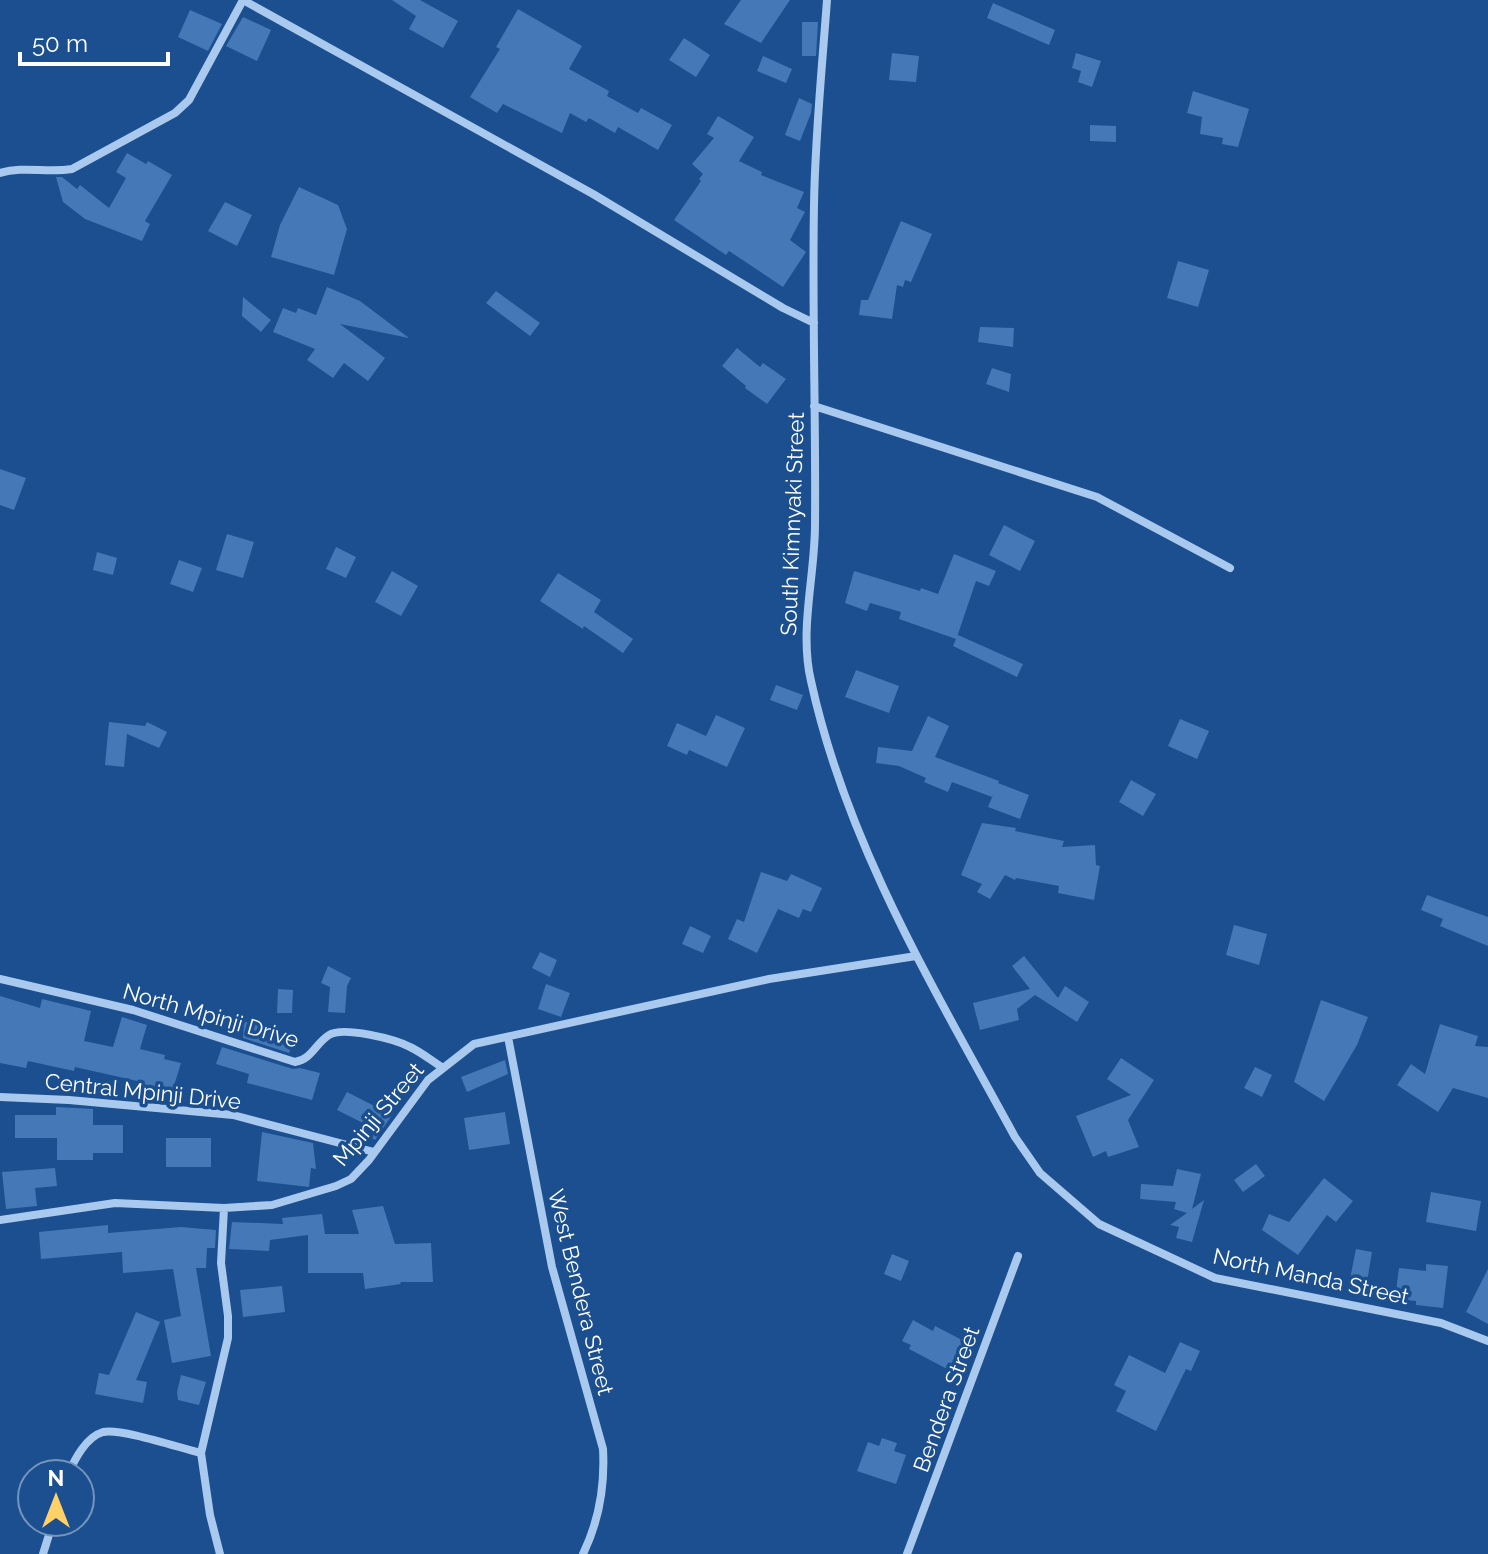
<svg xmlns="http://www.w3.org/2000/svg" width="1488" height="1554" font-family="Raleway,sans-serif">
	<style>
		.building { fill: #4478b7 }
		.lines { fill: none; stroke-linecap: round; stroke-linejoin: round }
		.street { stroke: #a9c9ee; stroke-width: 8 }
		.labels { text-anchor: middle; dominant-baseline: central; stroke-width: 7; stroke-linejoin: round; paint-order: stroke }
		.street-label { font-size: 22px; fill: #fff; stroke: #1b4f8f }
	</style>
	<rect width="100%" height="100%" fill="#1b4f8f"/>
	<path class="building" d="M392,0H420L458,21L443,48L409,29L416,16Z
		M741,0H790L761,43L724,24Z
		M993,3L1055,30L1049,45L987,18Z
		M518,9L582,46L569,69L609,91L607,96L638,113L641,108L672,125L658,150L618,127L615,133L589,118L586,122L570,113L562,133L503,104L497,113L470,97L500,49L496,47Z
		M190,10L222,24L208,51L178,37Z
		M243,17L271,30L257,61L226,46Z
		M802,22H818L816,56H802Z
		M684,38L710,55L696,77L669,60Z
		M892,53L919,56L916,82L889,80Z
		M1076,53L1101,61L1092,87L1078,82L1081,71L1072,68Z
		M763,56L792,69L786,83L757,71Z
		M1193,91L1249,109L1238,147L1222,144L1223,138L1200,134L1202,117L1187,113Z
		M799,98L812,104L811,113L800,141L785,135Z
		M718,116L754,137L739,161L762,172L761,175L804,192L797,208L805,212L790,240L806,252L783,287L729,251L726,255L674,220L701,181L699,179L703,174L692,164L714,138L707,134Z
		M1090,125L1116,126V142L1090,141Z
		M127,153L146,164L148,161L172,175L145,221L150,224L142,241L85,219L63,202L56,177H62L77,189L80,185L109,208L126,178L116,172Z
		M299,187L338,205L347,229L334,275L271,257L280,225Z
		M225,202L252,215L237,246L208,231Z
		M901,221L932,234L911,282L905,280L903,287L897,285L892,319L859,315L861,300H868Z
		M1178,261L1209,270L1198,307L1167,298Z
		M327,287L360,301L409,338L340,324L385,358L368,381L344,363L333,378L307,360L315,349L273,332L283,308L296,313L298,308L316,315Z
		M496,291L540,323L530,336L486,303Z
		M243,297L271,320L261,332L242,316Z
		M980,327L1014,328L1013,347L978,342Z
		M737,348L760,367L763,363L786,379L767,404L745,388L746,386L722,366Z
		M992,368L1011,374L1009,392L986,384Z
		M0,469L26,478L14,510L0,505Z
		M1004,525L1035,541L1020,571L989,555Z
		M227,534L254,542L243,578L216,570Z
		M336,547L356,557L346,578L326,569Z
		M97,552L117,558L113,575L93,570Z
		M954,554L996,571L989,586L976,581L957,637L958,635L1023,664L1017,677L953,646L956,639L899,619L901,612L870,603L867,611L845,603L854,571L920,591L921,588L938,594Z
		M179,560L202,568L193,592L170,584Z
		M392,571L418,586L401,616L375,602Z
		M558,573L601,600L594,612L633,639L623,653L584,626L583,629L540,601Z
		M856,670L899,686L889,713L845,697Z
		M776,685L803,695L797,710L770,700Z
		M716,715L745,728L727,767L689,750L687,755L667,746L677,723L706,736Z
		M928,716L949,726L935,757L999,781L992,797L952,782L948,792L924,782L926,778L899,766L876,763L878,747L912,751Z
		M1180,719L1209,731L1197,759L1168,746Z
		M109,722L145,726L147,722L167,732L159,748L127,734L124,767L105,765Z
		M1131,780L1156,794L1143,816L1119,802Z
		M998,783L1029,795L1020,819L988,807Z
		M982,823L1016,828L1015,831L1064,841L1062,847L1095,845L1096,865L1100,866L1094,900L1058,893L1059,886L1016,878L1015,880L1005,875L990,899L977,892L982,884L961,875Z
		M761,872L787,881L791,874L822,888L811,912L803,909L799,918L778,909L757,953L728,939L737,919L744,922Z
		M1427,895L1488,917V946L1440,926L1443,919L1421,910Z
		M1234,925L1267,934L1259,965L1226,955Z
		M690,926L711,936L703,953L682,944Z
		M540,952L557,960L550,977L532,968Z
		M1024,956L1058,998L1065,986L1089,1002L1077,1022L1035,995L1017,1009L1019,1020L980,1030L973,1003L1030,989L1012,966Z
		M328,966L351,978L347,986L345,1013L328,1012L330,987L321,983Z
		M546,984L570,993L561,1017L538,1009Z
		M278,989L293,990L292,1013H277Z
		M0,996L40,1008L42,999L91,1011L84,1041L113,1047L122,1017L147,1025L140,1049L165,1055L164,1059L181,1063L173,1089L157,1085L156,1091L136,1085L137,1081L75,1067L74,1071L28,1061L26,1068L0,1063Z
		M1321,1000L1368,1017L1357,1045L1324,1101L1294,1082Z
		M244,1022L257,1023L293,1045L289,1053L243,1038Z
		M1440,1024L1478,1036L1475,1046L1488,1047V1098L1453,1088L1438,1112L1397,1085L1411,1064L1425,1074Z
		M222,1047L293,1069L300,1068L320,1073L312,1100L247,1083L249,1074L216,1064Z
		M1121,1058L1154,1080L1128,1120L1139,1147L1108,1157L1106,1151L1093,1157L1076,1116L1131,1095L1107,1079Z
		M505,1060L508,1074L467,1092L461,1077Z
		M1255,1067L1272,1075L1262,1097L1244,1088Z
		M347,1092L392,1115L375,1140L364,1134L363,1142L355,1140L363,1123L337,1110Z
		M56,1107L93,1109V1125H123V1153H93V1160H57V1138H15V1115H56Z
		M505,1112L510,1144L469,1150L464,1118Z
		M262,1132L313,1143L316,1169L311,1168L309,1187L257,1181Z
		M166,1138H211V1167H166Z
		M1256,1164L1265,1176L1243,1192L1234,1180Z
		M55,1168L57,1186L35,1188L37,1206L6,1209L2,1172Z
		M1177,1169L1201,1174L1192,1209L1204,1200L1192,1242L1176,1238L1179,1227L1170,1225L1187,1213L1174,1209L1176,1202L1140,1199L1141,1184L1173,1186Z
		M1324,1178L1353,1201L1336,1222L1327,1215L1298,1255L1262,1230L1269,1214L1289,1222Z
		M1431,1192L1481,1201L1476,1231L1426,1222Z
		M383,1206L395,1244L431,1243L433,1282H400L401,1284L365,1289L363,1273H308V1235L270,1240L269,1251L229,1249L232,1222L283,1224L282,1218L322,1214L325,1234H359L352,1210Z
		M108,1225V1233L181,1227L216,1230L215,1248H207L206,1268H196L211,1356L172,1363L164,1320L181,1316L173,1269L123,1273L122,1252L41,1259L39,1232Z
		M1356,1249L1372,1252L1367,1282L1350,1279Z
		M892,1254L909,1261L901,1281L884,1274Z
		M1426,1264L1448,1266L1443,1308L1416,1305V1301L1395,1299L1399,1268L1426,1271Z
		M1488,1269V1324L1466,1312Z
		M282,1286L285,1312L243,1317L240,1290Z
		M136,1312L160,1322L136,1380L147,1382L143,1403L95,1394L99,1373L109,1375Z
		M913,1320L933,1331L935,1326L964,1341L949,1370L909,1349L911,1345L902,1341Z
		M1180,1342L1200,1351L1191,1371L1186,1369L1156,1431L1116,1411L1126,1391L1114,1385L1129,1355L1165,1373Z
		M181,1375L206,1382L199,1405L178,1400L177,1392Z
		M882,1438L897,1443L894,1451L906,1455L896,1484L857,1471L868,1442L879,1446Z"/>
	<g class="lines">
		<path class="street" d="M243,0L593,194L783,308L814,323
			M827,0C822,68 815,137 814,205C812,311 816,418 815,525C815,576 799,630 811,681C847,846 935,990 1015,1137L1040,1173L1099,1224L1215,1278L1441,1323L1488,1341
			M0,173C23,166 48,173 72,169L175,113L189,100L243,0
			M814,406L1097,497L1230,568
			M0,979L133,1010L295,1062C312,1059 315,1044 329,1035C343,1026 395,1039 410,1047C421,1052 432,1061 443,1068
			M508,1037L552,1267L603,1449C605,1485 599,1521 583,1554
			M0,1097L69,1100L233,1115L374,1152
			M0,1220L115,1203L224,1208L272,1205L336,1186L351,1179L369,1160L428,1080L474,1044L769,979L916,956
			M68,1474C75,1459 86,1437 103,1432C121,1428 180,1448 201,1453
			M43,1554L53,1522
			M220,1554L210,1515L201,1453L228,1338V1316L221,1263L224,1208
			M907,1554L1018,1256"/>
	</g>
	<g class="labels">
		<g class="street-label">
			<text transform="translate(792 524) rotate(-88)">South Kimnyaki Street</text>
			<text transform="translate(211 1015) rotate(16)">North Mpinji Drive</text>
			<text transform="translate(143 1091) rotate(6)">Central Mpinji Drive</text>
			<text transform="translate(378 1114) rotate(-50)">Mpinji Street</text>
			<text transform="translate(1311 1276) rotate(12)">North Manda Street</text>
			<text transform="translate(581 1292) rotate(76)">West Bendera Street</text>
			<text transform="translate(946 1399) rotate(-70)">Bendera Street</text>
		</g>
	</g>
	<g transform="translate(56 1498)"><circle r="38" fill="#1b4f8f" stroke="#7695bc" stroke-width="2"/>
	<path d="M0-6L14 30L0 20L-14 30Z" fill="#ffd166"/>
	<text y="-12" font-size="22" font-weight="bold" text-anchor="middle" fill="#ffffff">N</text>
	</g>
	<path d="M20 52v12h148v-12" fill="none" stroke="#ffffff" stroke-width="4"/>
	<text x="32" y="52" font-size="24" fill="#ffffff" stroke="#1b4f8f" stroke-width="6" paint-order="stroke">50 m</text>
</svg>
